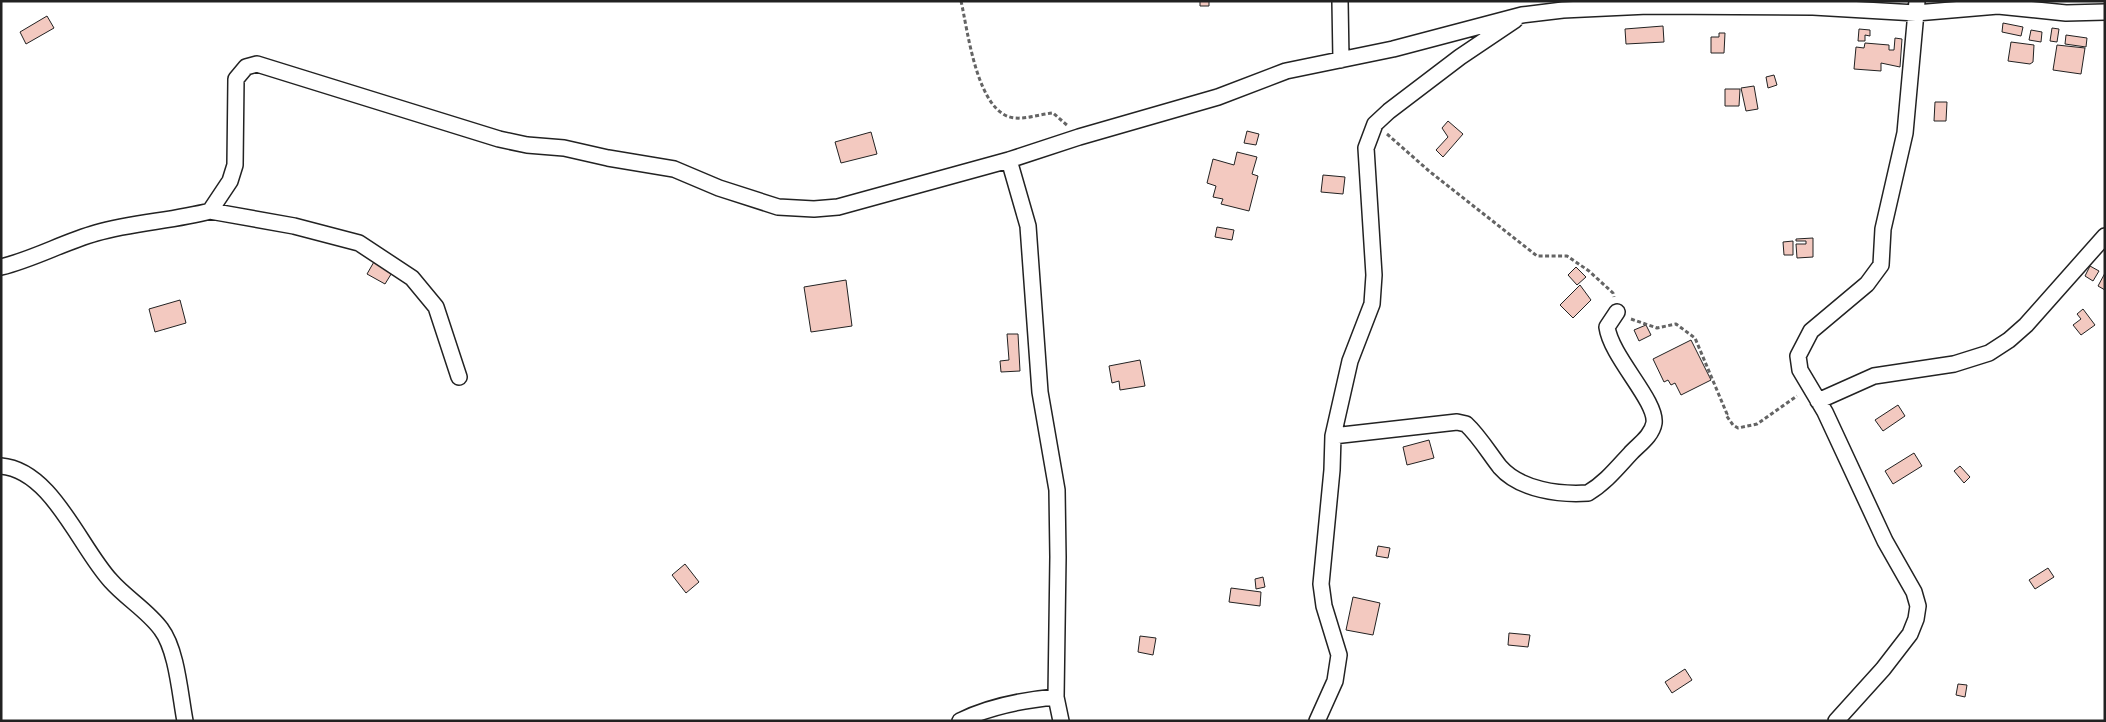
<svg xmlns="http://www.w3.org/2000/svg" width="2106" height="722" font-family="'PT Serif',serif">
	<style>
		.building { fill: #f3c9c0; stroke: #222 }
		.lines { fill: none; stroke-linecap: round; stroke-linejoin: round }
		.street-casing { stroke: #222; stroke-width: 18 }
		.path { stroke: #646464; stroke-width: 3; stroke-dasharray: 4 2.5; stroke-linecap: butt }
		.street { stroke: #fff; stroke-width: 15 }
	</style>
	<rect width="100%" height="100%" fill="#fff"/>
	<path class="building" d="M1200,1H1209V6H1200Z
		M47,16L54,28L26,44L20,32Z
		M2003,23L2023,27L2021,36L2002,32Z
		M1663,26L1664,42L1626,44L1625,29Z
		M2052,28L2059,29L2057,42L2050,41Z
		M1859,29L1870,30V36L1865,35V41H1858Z
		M2031,30L2042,32L2041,42L2029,40Z
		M1719,33H1725L1724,53H1711V37H1719Z
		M2066,35L2087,38L2086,47L2065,44Z
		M1895,38L1902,39L1900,67L1881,63V71L1854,69L1856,47L1864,48L1865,43L1889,45V50H1894Z
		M2011,42L2034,45L2033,62L2030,64L2008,61Z
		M2057,45L2085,48L2081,74L2053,70Z
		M1774,75L1777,85L1768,88L1766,77Z
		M1754,86L1758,109L1746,111L1741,88Z
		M1725,89H1740L1739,106H1725Z
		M1935,102H1947L1946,121H1934Z
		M1448,121L1463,134L1443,157L1436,150L1448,137L1442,128Z
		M1247,131L1259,134L1256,145L1244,143Z
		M871,132L877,154L841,163L835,142Z
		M1237,152L1257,157L1252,174L1258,176L1249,211L1221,204L1223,199L1213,197L1216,186L1207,183L1213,159L1234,165Z
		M1323,175L1345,177L1343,194L1321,192Z
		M1217,227L1234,230L1232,240L1215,237Z
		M1813,238V257L1797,258L1796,244H1806V241H1796V239Z
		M1793,241V255H1784L1783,242Z
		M375,260L393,271L385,284L367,274Z
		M2090,266L2099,271L2093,281L2085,276Z
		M1576,267L1586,277L1577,285L1568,275Z
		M2105,273V290L2098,286Z
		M846,280L852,326L811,332L804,287Z
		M1580,285L1591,300L1573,318L1560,305Z
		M180,300L186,323L155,332L149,309Z
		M2083,309L2095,325L2081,335L2073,325L2081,319L2077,314Z
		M1646,325L1651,335L1639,341L1634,330Z
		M1007,334H1018L1020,371L1001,372L1000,361L1009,360Z
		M1691,340L1711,380L1681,395L1675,383L1671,385L1668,380L1664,382L1653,359Z
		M1140,360L1145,386L1120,390L1119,381L1112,383L1109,366Z
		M1898,405L1905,416L1883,431L1875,420Z
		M1429,440L1434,458L1407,465L1403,447Z
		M1914,453L1922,466L1893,484L1885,471Z
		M1960,466L1970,477L1964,483L1954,471Z
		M1378,546L1390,548L1388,558L1376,556Z
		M685,564L699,582L686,593L672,575Z
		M2048,568L2054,577L2035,589L2029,580Z
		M1263,577L1265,587L1256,589L1255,579Z
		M1231,588L1261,592L1260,606L1229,602Z
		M1353,597L1380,603L1373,635L1346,630Z
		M1509,633L1530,635L1528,647L1508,645Z
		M1140,636L1156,638L1153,655L1138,652Z
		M1685,669L1692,680L1672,693L1665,682Z
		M1958,684L1967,685L1965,697L1956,695Z"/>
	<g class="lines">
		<g class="street-casing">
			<path id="street" d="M1340,1L1341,60
				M1009,160L1028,226L1040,392L1057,490L1058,557L1056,697L1061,721
				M210,211L294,226L359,243L412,278L436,307L459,377
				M1,267C34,259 64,242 96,233C134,222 173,221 210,211L230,181L235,165L236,79L246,67L257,64L499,139L527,145L564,148L608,158L674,169L719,188L778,207L814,209L838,207L1009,160L1079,137L1218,97L1286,71L1393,49L1522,15L1563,10L1648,6L1813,7L1916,13L1998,6L2066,13L2105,12
				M1818,401L1874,376L1954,364L1989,353L2009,340L2026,325L2105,236
				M1333,436L1457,422L1466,424C1479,436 1489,453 1500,467C1520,490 1560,495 1588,493C1605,483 1617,468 1630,454C1638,445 1652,436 1654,423C1657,401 1611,357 1607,327L1617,312
				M1,466C52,470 80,548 111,581C126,598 148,611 161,629C177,650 180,695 185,721
				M960,721C990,706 1023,700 1056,697
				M1317,721L1335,681L1339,655L1324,606L1321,584L1332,470L1333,436L1350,361L1372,304L1374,275L1366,148L1375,124L1389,111L1460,57L1515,20
				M1836,721L1883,669L1910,634L1916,619L1918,606L1914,592L1885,541L1825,412L1800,370L1798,356L1811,331L1867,284L1881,265L1883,229L1905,133L1917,1"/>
		</g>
		<path class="path" d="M961,1C968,31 977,115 1015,118C1027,119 1041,114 1053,113L1068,126
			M1387,134L1429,171L1537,256H1567L1589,271L1613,293L1614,297
			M1631,319L1657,328L1676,324L1695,338L1727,414L1726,415L1733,425L1738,428L1757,424L1797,396"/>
		<use href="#street" class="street"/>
	</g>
	<rect width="2106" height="722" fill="none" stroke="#222222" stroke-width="5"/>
</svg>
